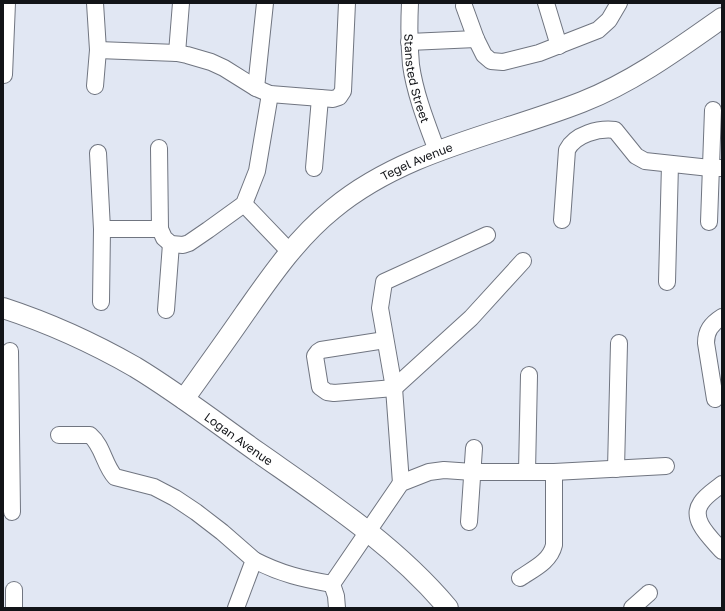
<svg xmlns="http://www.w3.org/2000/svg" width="725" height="611" font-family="'Golos Text',sans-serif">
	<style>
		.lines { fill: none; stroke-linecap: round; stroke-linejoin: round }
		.minor-casing { stroke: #707580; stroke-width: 18 }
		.tertiary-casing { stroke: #707580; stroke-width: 22 }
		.minor { stroke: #fff; stroke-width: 16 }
		.tertiary { stroke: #fff; stroke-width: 20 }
		.labels { text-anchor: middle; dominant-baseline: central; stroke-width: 3; stroke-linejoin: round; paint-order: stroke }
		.street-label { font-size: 12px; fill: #121418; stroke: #eff4fe }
	</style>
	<rect width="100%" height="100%" fill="#e1e7f3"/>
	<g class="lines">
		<g class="minor-casing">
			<g id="minor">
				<path d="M95,3L98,50L95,86"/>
				<path id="s1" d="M410,3C409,24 409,44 411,65C415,94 427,124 437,151"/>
				<path d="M546,3L559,46"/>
				<path d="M464,6L476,39L484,55L491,61L503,62L539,53L598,30L609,20L619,3"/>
				<path d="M409,42L476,39"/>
				<path d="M98,50L177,53L187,55L211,62L224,68L256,88L270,94L333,99L339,97L343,91L347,3"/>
				<path d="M177,53L181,3"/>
				<path d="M4,75L7,3"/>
				<path d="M256,88L265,3"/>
				<path d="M159,148L160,229L164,238L171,244L183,245L189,243L208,230L244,204L257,171L270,94"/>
				<path d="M98,153L102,229L101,302"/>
				<path d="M314,168L320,98"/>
				<path d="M244,204L290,252"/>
				<path d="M562,220L567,150C575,134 599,128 615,130L636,156L645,161L710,168H722"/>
				<path d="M709,222L713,110"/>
				<path d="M102,229H160"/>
				<path d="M667,282L670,164"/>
				<path d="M166,310L171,244"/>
				<path d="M385,340L321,350L318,352L315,356L320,387L327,392L334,393L394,388L471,318L523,261"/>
				<path d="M10,351L12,512"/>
				<path d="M715,399L706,343C706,331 711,324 722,317"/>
				<path d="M59,435H90C103,446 104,465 115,477L154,487L175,498L196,512L222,532L254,560L236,608"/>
				<path d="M616,469L619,343"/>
				<path d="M527,472L529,375"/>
				<path d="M401,483L394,388L380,308L384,282L487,235"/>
				<path d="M722,484C715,490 706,495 701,503C689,520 712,539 722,551"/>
				<path d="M469,522L474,448"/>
				<path d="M254,560C281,574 303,579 332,584"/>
				<path d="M520,578C533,569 550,562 554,545V472"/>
				<path d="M332,584L401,483L429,472L444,470L473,472H554L666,466"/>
				<path d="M332,584L336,596L337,608"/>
				<path d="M14,590V608"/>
				<path d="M632,608L649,593"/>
			</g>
		</g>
		<g class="tertiary-casing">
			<g id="tertiary">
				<path id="s2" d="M3,308C49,323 93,343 135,367C178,393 218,424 259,453C326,500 395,545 448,608"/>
				<path id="s3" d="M184,399C204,371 225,342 245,313C271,276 297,238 333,209C404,150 498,135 582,102C633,82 678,49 722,18"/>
			</g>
		</g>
		<use href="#minor" class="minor"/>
		<use href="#tertiary" class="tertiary"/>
	</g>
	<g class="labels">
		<g class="street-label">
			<text stroke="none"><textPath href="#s1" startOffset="76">Stansted Street</textPath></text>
			<text stroke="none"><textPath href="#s3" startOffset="339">Tegel Avenue</textPath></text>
			<text stroke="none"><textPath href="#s2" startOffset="271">Logan Avenue</textPath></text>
		</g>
	</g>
	<rect width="725" height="611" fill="none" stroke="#121418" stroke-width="8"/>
</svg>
